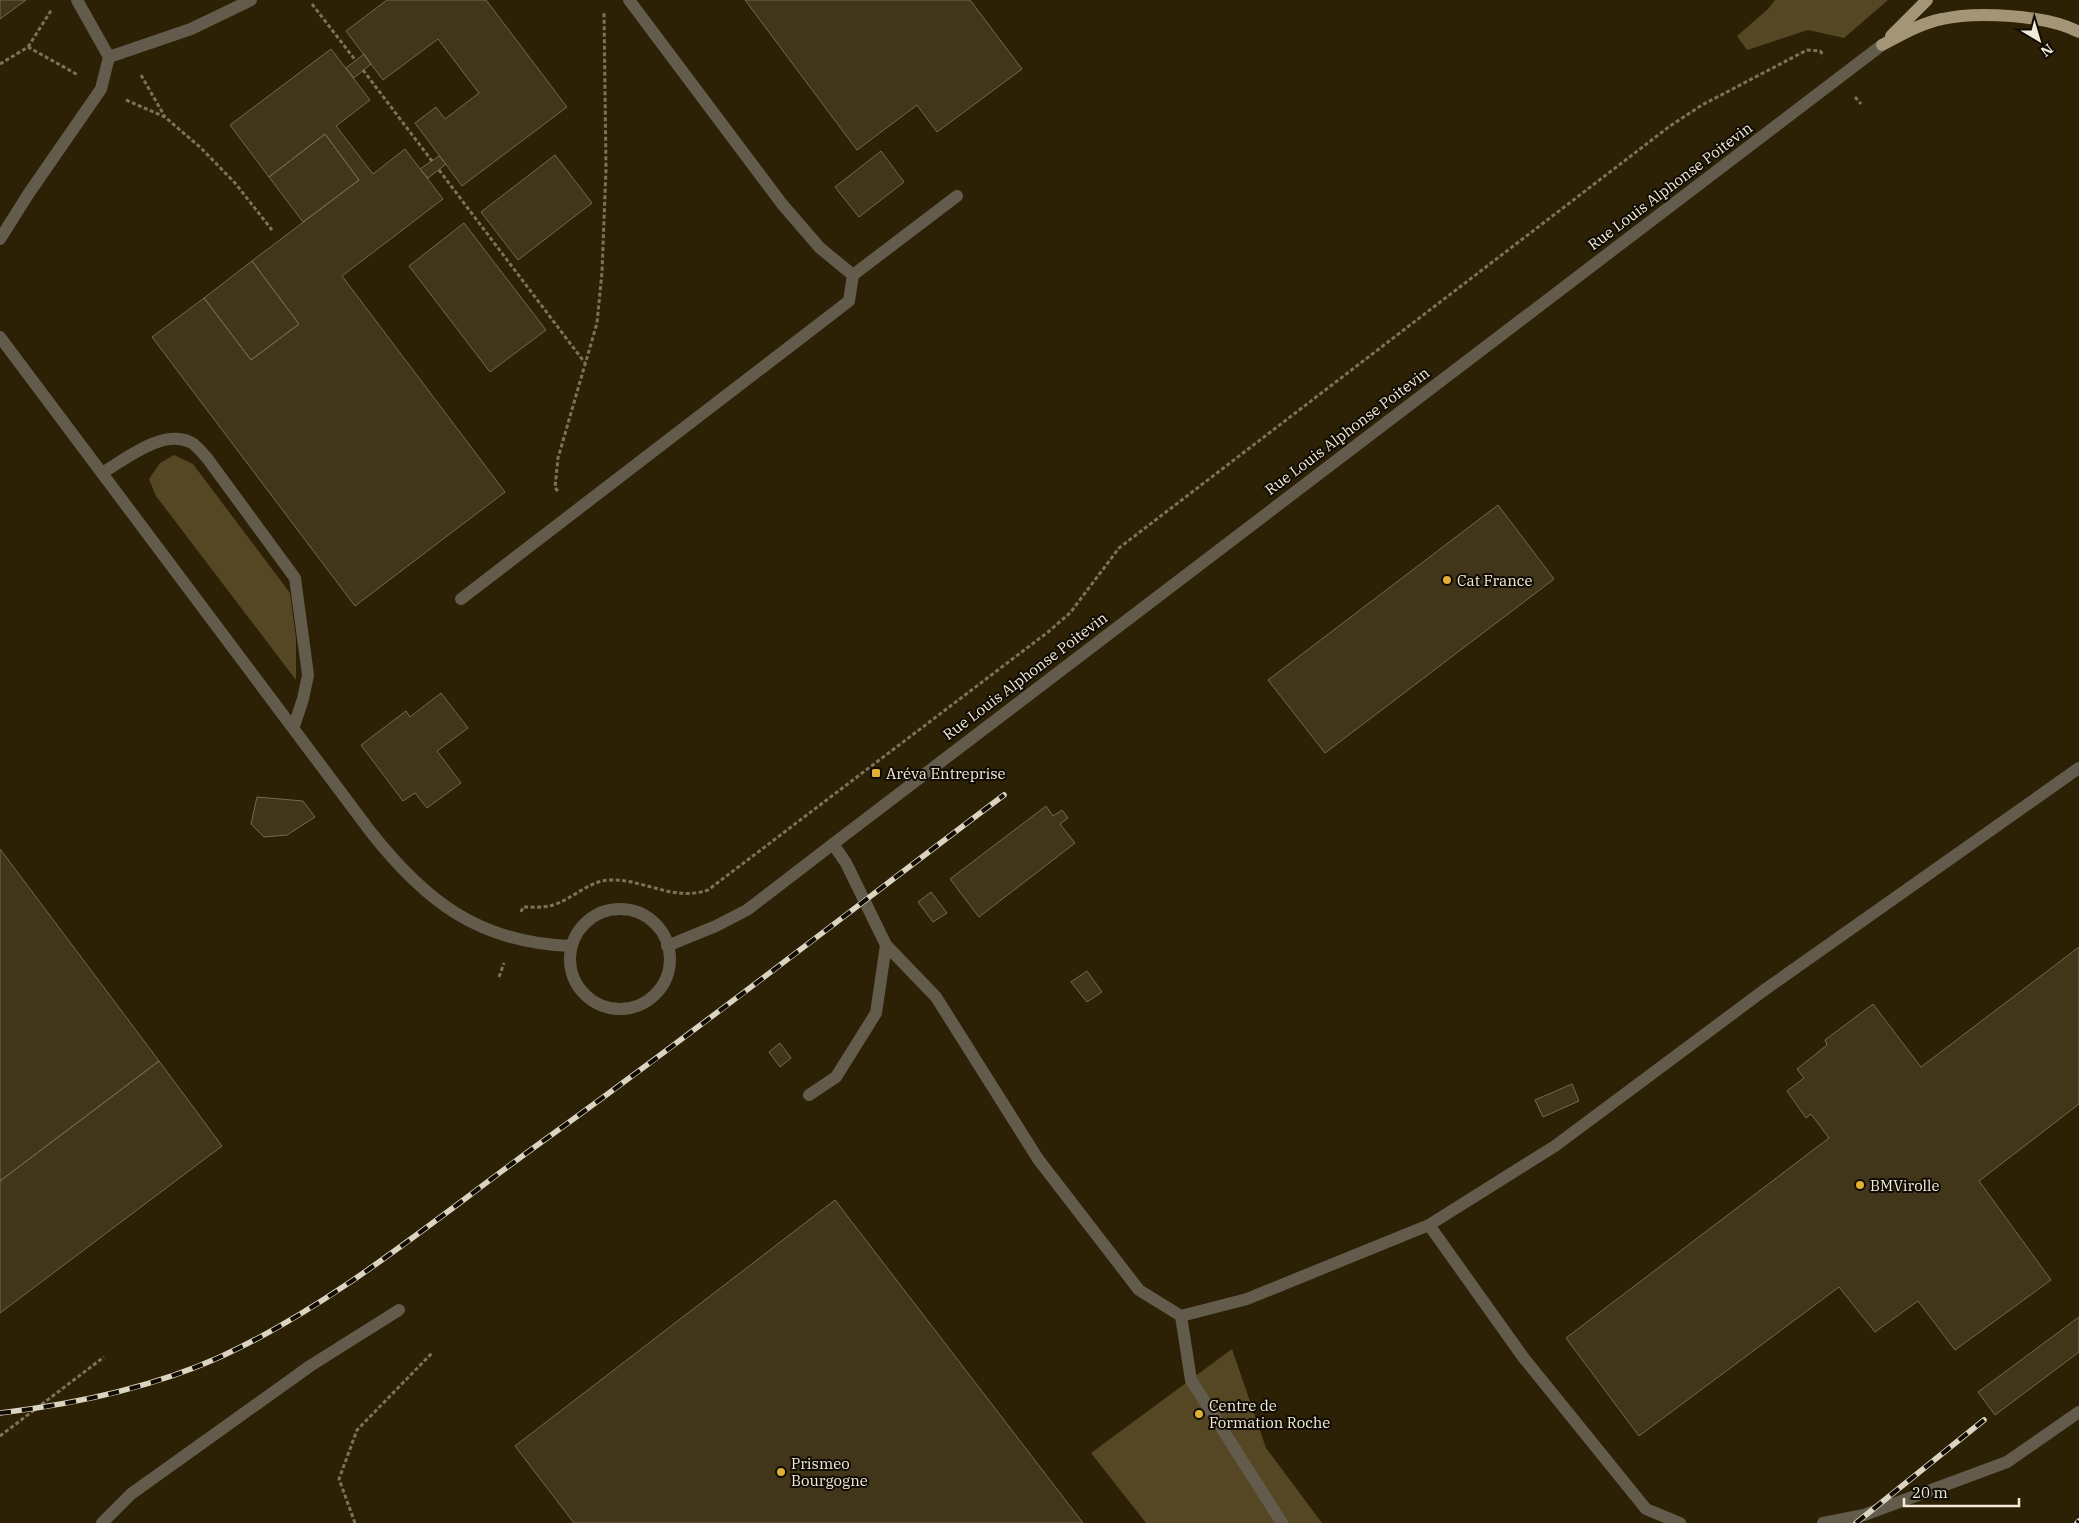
<svg xmlns="http://www.w3.org/2000/svg" width="2079" height="1523" font-family="'IBM Plex Serif',serif">
	<style>
		.green { fill: #564724 }
		.building { fill: #41351a; stroke: #766a4c }
		.lines { fill: none; stroke-linecap: round; stroke-linejoin: round }
		.path { stroke: #7b725a; stroke-width: 3; stroke-dasharray: 4 2.5; stroke-linecap: butt }
		.lane { stroke: #635c4d; stroke-width: 12 }
		.street { stroke: #635c4d; stroke-width: 12 }
		.primary { stroke: #a39576; stroke-width: 12 }
		.rail-casing { stroke: #dbd4c1; stroke-width: 5.5 }
		.rail { stroke: #100c03; stroke-width: 4; stroke-dasharray: 11; stroke-linecap: butt }
		.poi-dot { fill: #dfb034; stroke: #100c03; stroke-width: 2 }
		.labels { text-anchor: middle; dominant-baseline: central; stroke-width: 4; stroke-linejoin: round; paint-order: stroke }
		.street-label { font-size: 15px; fill: #f2ebda; stroke: #100c03 }
		.poi-label { font-size: 15px; fill: #f2ebda; stroke: #100c03; text-anchor: start }
	</style>
	<rect width="100%" height="100%" fill="#2c2105"/>
	<path class="green" d="M1775,0H1888L1844,38L1808,30L1747,50L1737,36L1768,9Z
		M174,455L193,464L290,593L296,639V680L156,496L149,479L160,463Z
		M1232,1349L1266,1448L1322,1523H1146L1091,1453Z"/>
	<path class="building" d="M0,0H26L0,19Z
		M387,0H486L567,107L462,186L415,123L436,107L445,119L479,93L438,39L383,80L346,31Z
		M745,0H970L1022,69L937,132L917,105L857,150Z
		M331,49L370,100L336,126L373,174L405,149L443,199L342,276L505,492L355,606L152,337L204,298L251,360L299,324L252,261L359,180L325,134L269,177L230,125Z
		M364,54L371,64L354,78L346,68Z
		M325,134L359,180L303,222L269,177Z
		M881,151L904,182L859,217L835,187Z
		M555,155L592,203L518,260L481,212Z
		M439,156L446,164L428,178L420,169Z
		M464,223L546,330L490,372L409,266Z
		M252,261L299,324L251,360L204,298Z
		M1498,505L1554,579L1325,753L1268,680Z
		M441,693L468,728L437,751L461,783L427,808L415,793L403,801L361,745L406,711L410,717Z
		M257,797L303,801L315,817L287,835L264,837L251,824Z
		M1046,806L1053,816L1062,810L1068,818L1060,824L1075,843L979,917L950,879Z
		M0,849L159,1061L0,1181Z
		M931,892L947,913L933,922L918,902Z
		M2079,947V1104L1979,1181L2051,1280L1955,1350L1918,1301L1875,1332L1839,1287L1639,1436L1566,1338L1829,1138L1811,1114L1806,1118L1787,1091L1804,1078L1797,1069L1827,1045L1825,1040L1873,1004L1921,1067Z
		M1087,971L1102,992L1087,1002L1071,982Z
		M780,1043L791,1058L780,1067L769,1052Z
		M159,1061L222,1146L0,1313V1181Z
		M1572,1084L1579,1101L1543,1117L1535,1100Z
		M835,1200L1083,1523H574L515,1446Z
		M2079,1317V1352L1995,1415L1978,1392Z"/>
	<g class="lines">
		<path class="path" d="M312,4L356,61
			M28,47L52,9
			M0,64L28,47L78,75
			M363,70L432,161
			M141,75L165,117
			M1855,97L1861,104
			M126,100L165,117L201,148L235,183L272,230
			M439,170L585,363
			M558,491L555,488L558,458L597,323L602,272L606,169L604,12
			M521,912L523,907C533,907 544,908 553,905C573,899 588,881 610,880C644,879 674,902 708,890L1048,632L1070,613L1119,548L1670,126L1702,105L1807,50L1820,51L1824,56
			M499,977L504,963
			M0,1436L104,1357
			M355,1523L339,1479L357,1430L433,1352"/>
		<path class="lane" d="M77,0L109,57
			M629,0L782,204L820,248L853,275
			M0,239L29,193L101,89L109,57L191,29L251,0
			M0,337L370,831C425,901 479,943 571,946
			M102,473C126,459 162,429 190,442C196,444 202,453 207,458L295,578L308,675L303,699L294,726
			M461,599L849,301L853,275L957,196
			M570 959a50 50 0 1 1 100 0a50 50 0 1 1-100 0Z
			M886,945L936,997L1038,1159L1139,1290L1181,1316L1247,1299L1429,1225L1555,1146L1763,991L2079,768
			M667,946L716,926L747,910L833,844L846,863L886,945L876,1013L836,1077L809,1095
			M1429,1225L1523,1357L1646,1509L1680,1523
			M1181,1316L1191,1380L1282,1523
			M102,1523L131,1494L310,1366L399,1310
			M1823,1523L1864,1515L2007,1462L2079,1412"/>
		<path class="street" d="M833,844L1882,45"/>
		<path class="primary" d="M1891,36L1927,0
			M1882,45C1901,35 1921,23 1942,19C1977,11 2047,15 2079,32"/>
		<g class="rail-casing">
			<path id="rail" d="M0,1413C75,1404 151,1388 220,1357C336,1304 440,1215 543,1141C699,1029 850,911 1004,795
				M1856,1523L1984,1420
				M2077,1523L2079,1521"/>
		</g>
		<use href="#rail" class="rail"/>
	</g>
	<g class="poi-dot">
		<circle cx="1447" cy="580" r="5"/>
		<rect x="871" y="768" width="10" height="10" rx="2.5"/>
		<circle cx="1860" cy="1185" r="5"/>
		<circle cx="1199" cy="1414" r="5"/>
		<circle cx="781" cy="1472" r="5"/>
	</g>
	<g class="labels">
		<g class="street-label">
			<text transform="translate(1670 186) rotate(-37)">Rue Louis Alphonse Poitevin</text>
			<text transform="translate(1347 431) rotate(-37)">Rue Louis Alphonse Poitevin</text>
			<text transform="translate(1025 676) rotate(-37)">Rue Louis Alphonse Poitevin</text>
		</g>
		<g class="poi-label">
			<text x="1457" y="580">Cat France</text>
			<text x="886" y="773">Aréva Entreprise</text>
			<text x="1870" y="1185">BMVirolle</text>
			<text x="1209" y="1405">Centre de<tspan x="1209" dy="17">Formation Roche</tspan></text>
			<text x="791" y="1463">Prismeo<tspan x="791" dy="17">Bourgogne</tspan></text>
		</g>
	</g>
	<g transform="translate(2039 40) rotate(142)" stroke="#100c03" stroke-width="4" paint-order="stroke">
	<path d="M0-4L9 19L0 12L-9 19Z" fill="#f2ebda"/>
	<text y="-8" font-size="14" font-weight="bold" text-anchor="middle" fill="#f2ebda">N</text>
	</g>
	<path d="M1904 1498v8h115v-8" fill="none" stroke="#f2ebda" stroke-width="2.5"/>
	<text x="1912" y="1498" font-size="15" fill="#f2ebda" stroke="#100c03" stroke-width="4" paint-order="stroke">20 m</text>
</svg>
